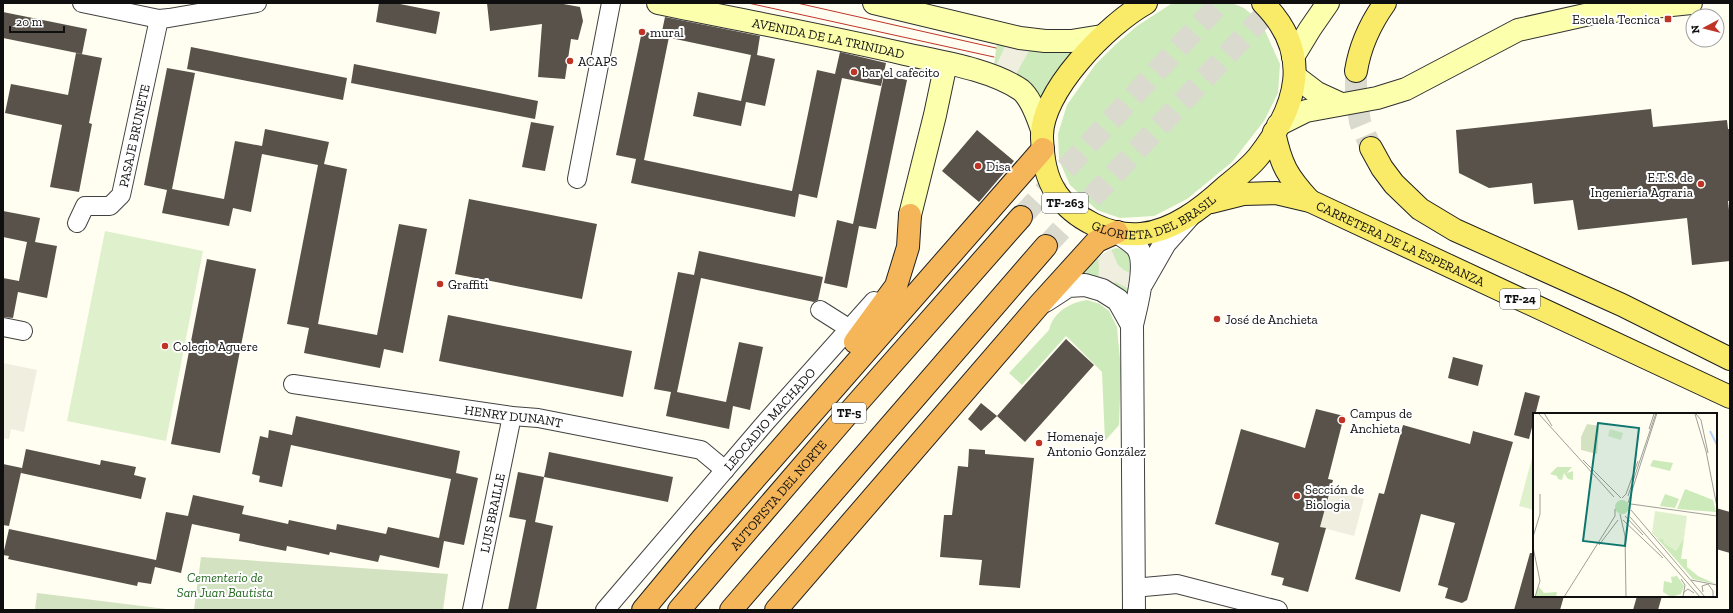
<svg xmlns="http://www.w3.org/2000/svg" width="1733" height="613" font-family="'Zilla Slab',serif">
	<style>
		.green { fill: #cceaba }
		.cemetery { fill: #d3e2c1 }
		.pitch { fill: #dff1cc }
		.plaza { fill: #f0eedf }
		.building { fill: #58524b }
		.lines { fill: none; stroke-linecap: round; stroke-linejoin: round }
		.primary-tunnel { stroke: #dbdacf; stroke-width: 22; stroke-dasharray: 22 11; stroke-linecap: butt }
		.motorway-tunnel { stroke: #dbdacf; stroke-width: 22; stroke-dasharray: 22 11; stroke-linecap: butt }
		.minor-casing { stroke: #424242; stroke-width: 20 }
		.tertiary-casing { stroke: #424242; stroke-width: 24 }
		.secondary-casing { stroke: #313131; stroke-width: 24 }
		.primary-casing { stroke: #202020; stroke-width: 24 }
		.motorway-casing { stroke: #202020; stroke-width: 24 }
		.minor { stroke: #fff; stroke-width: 18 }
		.tertiary { stroke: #fff; stroke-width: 22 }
		.secondary { stroke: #fcffac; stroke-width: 22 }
		.primary { stroke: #f9ea67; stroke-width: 22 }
		.motorway { stroke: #f5b659; stroke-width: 22 }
		.tram { stroke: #c03426; stroke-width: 1 }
		.poi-dot { fill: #c03426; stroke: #fff; stroke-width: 1.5 }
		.labels { text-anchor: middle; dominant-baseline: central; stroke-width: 4; stroke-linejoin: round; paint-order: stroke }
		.shield { fill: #fff; stroke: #575757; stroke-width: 1 }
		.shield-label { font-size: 12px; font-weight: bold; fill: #0f0f0f }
		.poi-label { font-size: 13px; fill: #0f0f0f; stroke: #fff; text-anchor: start }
		.street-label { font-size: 13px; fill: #0f0f0f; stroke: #fff }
		.park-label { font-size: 13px; font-style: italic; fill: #23681e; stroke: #fff }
		.inset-river { fill: none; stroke: #b5d5f6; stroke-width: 2 }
		.inset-road { fill: none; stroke: #9f9e97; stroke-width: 1 }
		.view { fill: #0f766e; fill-opacity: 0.15; stroke: #0f766e; stroke-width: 2 }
		.inset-edge { fill: none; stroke: #0f0f0f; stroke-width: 2 }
	</style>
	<rect width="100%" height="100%" fill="#fffef1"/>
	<path class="green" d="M1176,3H1232L1244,8L1261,22L1280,64L1278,93L1264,121L1232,162L1187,199L1154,216L1120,218L1097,210L1070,185L1059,160L1058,134L1067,105L1095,65L1115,45L1137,26L1171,4Z
		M997,41L1075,48L1056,73L1040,99L994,66Z
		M1116,248C1133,250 1132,259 1131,273C1130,281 1131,288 1125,294L1084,275C1088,264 1105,251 1116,248Z
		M1087,300L1100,304L1109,311L1117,327L1118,339L1121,369L1119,425L1105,441L1102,372L1066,336L1022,385L1009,373L1049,330C1053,312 1071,302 1087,300Z"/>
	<path class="cemetery" d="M201,557L448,574L443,610H194Z
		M37,593L174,610H35Z"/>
	<path class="pitch" d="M105,231L203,251L166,441L67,421Z
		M1532,458L1534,459V510L1519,506Z"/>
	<path class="plaza" d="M1007,42L1031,47L1015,76L996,66Z
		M1111,249L1118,265L1124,270L1132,274L1129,289L1116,282L1111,284L1098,279L1099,269L1098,258Z
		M3,363L37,370L24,432L11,429L9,439L3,438Z
		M1331,490L1364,499L1354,536L1320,527Z"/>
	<path class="building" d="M379,3H395L440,12L436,34L376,22Z
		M487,3H558L580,7L583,21L578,40L571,39L565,79L538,77L542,24L490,31Z
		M3,12L87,29L82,54L3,38Z
		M665,17L760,36L757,55L775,59L765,106L746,102L741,126L693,116L698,92L741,101L751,55L661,36Z
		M642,31L669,37L644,160L792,191L817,70L835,74L840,52L886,63L881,86L842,78L817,198L799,194L795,217L631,183L636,159L616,155Z
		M191,47L347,78L343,100L187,69Z
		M76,53L102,58L89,123L92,124L79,192L50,187L62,125L5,113L11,84L68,95Z
		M354,64L538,101L535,119L351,83Z
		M167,68L195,73L172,189L224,199L235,141L262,146L265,129L329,142L324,164L347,169L318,324L377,335L399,224L427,229L403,353L384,349L380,368L304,353L309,328L287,324L318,165L262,154L251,212L233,208L229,226L162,213L167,190L144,185Z
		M884,75L907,80L876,229L859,226L847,288L824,283L837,220L853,224Z
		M1651,109L1653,127L1727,120L1728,129H1730V201H1728L1730,219V261L1692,265L1687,218L1578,230L1573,200L1534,204L1532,183L1489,188L1459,173L1456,130Z
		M531,122L554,126L545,171L522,167Z
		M977,130L1014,161L979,202L942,171Z
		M469,199L597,224L582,299L455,274Z
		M3,211L40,218L35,242L57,246L47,298L18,292L13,318L3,317V278L19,281L27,242L3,237Z
		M699,251L823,277L818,300L814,302L701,278L677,392L726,402L739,342L763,347L750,410L733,406L729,429L666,416L671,392L654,389L678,272L694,275Z
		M207,259L256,269L220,453L171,444Z
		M448,315L632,351L623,397L439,361Z
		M1066,339L1094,365L1025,442L997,416Z
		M1453,357L1483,365L1478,386L1448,378Z
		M1525,392L1540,396L1529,439L1514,435Z
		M981,403L997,416L981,431L968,419Z
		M1316,409L1344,416L1328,479L1333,480L1320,527L1326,528L1308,592L1282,585L1284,578L1271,575L1279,543L1215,524L1241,429L1305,448Z
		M296,416L460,451L456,473L478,478L464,545L444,541L439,568L380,555L378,562L330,552L329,555L287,546L286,551L239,541L240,534L192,524L181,573L155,567L151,584L138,582L137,586L8,559L9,556L3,555L9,529L156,560L166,512L188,516L193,495L244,506L242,514L288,524L289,520L336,530L337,524L386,534L388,527L439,538L451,479L291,445L282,487L259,482L260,476L252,474L260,436L268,438L269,430L292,435Z
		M1403,425L1470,444L1473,431L1513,442L1467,600L1462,603L1445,598L1448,588L1438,585L1455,523L1421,514L1400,592L1355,579L1379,493L1384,494Z
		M26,449L100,465L101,460L136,467L134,475L146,478L141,499L21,473Z
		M969,449L985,450V454L1034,458L1020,588L979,585L982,560L940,557L944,515H952L958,466L968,467Z
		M549,452L673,477L668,502L544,477Z
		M3,464L22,468L9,526L3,525Z
		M518,472L544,477L535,522L553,526L536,610H508L526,520L509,517Z
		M1716,508L1730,512V553L1716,549Z
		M1530,553H1534V596H1564L1560,610H1514Z
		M1637,596H1662L1658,610H1633Z"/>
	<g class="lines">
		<path class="primary-tunnel" d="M1356,71V95L1360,122L1371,148"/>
		<path class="motorway-tunnel" d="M1021,217L1220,3
			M1046,246L1276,3"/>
		<g class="minor-casing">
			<g id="minor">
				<path d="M82,3L159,19L169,18L257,3"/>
				<path d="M577,179L611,3"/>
				<path id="s1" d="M77,223L85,206H110L121,195L159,19"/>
				<path d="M820,310L850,329"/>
				<path d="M3,327L23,331"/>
				<path id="s2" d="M293,384L512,416L538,418L701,450L725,470"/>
				<path d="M1133,588L1177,584L1278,610"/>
				<path id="s3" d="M472,610L512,416"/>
				<path id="s4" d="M605,610L765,423L874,301"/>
			</g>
		</g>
		<g class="tertiary-casing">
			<path id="tertiary" d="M1117,232C1123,236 1130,240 1135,245C1150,259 1136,307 1132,325L1134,610
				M1142,283L1165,243L1189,216
				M1045,301L1068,286L1085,285L1102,290L1118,300L1132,325"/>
		</g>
		<g class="secondary-casing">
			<g id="secondary">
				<path id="s5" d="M658,3C740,20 823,35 905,54C941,62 990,69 1021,90C1031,98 1038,118 1042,130"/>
				<path d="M874,3L1020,38L1045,41H1071L1102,36"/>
				<path d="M1293,57L1310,29L1328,3"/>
				<path d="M1296,77L1317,93L1341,104"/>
				<path d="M1278,125L1306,111L1377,98L1406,89L1518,30L1594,13L1691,3"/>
				<path d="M910,215L935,115L946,63"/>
			</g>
		</g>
		<g class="primary-casing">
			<g id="primary">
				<path id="s6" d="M1146,3C1108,24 1040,92 1042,138C1043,157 1045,177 1057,194C1074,219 1110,237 1141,234C1173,231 1202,208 1225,187C1236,178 1249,168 1258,157C1298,106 1313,53 1263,3"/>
				<path d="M1356,71C1360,46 1370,24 1385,3"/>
				<path d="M1274,132C1281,165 1287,176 1310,201"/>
				<path d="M1371,148L1382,168L1394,184L1420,209L1455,230L1622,305L1730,359"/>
				<path id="s7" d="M1211,202L1243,194L1276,193L1310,201L1730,397"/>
			</g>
		</g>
		<g class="motorway-casing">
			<g id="motorway">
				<path d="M855,342L896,286L908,247L910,215"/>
				<path d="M643,610L702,539L1043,149"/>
				<path id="s8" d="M679,610L845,417L1021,217"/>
				<path d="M731,610L1046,246"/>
				<path d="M776,610L1039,305L1097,241L1117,232"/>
			</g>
		</g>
		<use href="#minor" class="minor"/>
		<use href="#tertiary" class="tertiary"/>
		<use href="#secondary" class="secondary"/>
		<use href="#primary" class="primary"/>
		<use href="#motorway" class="motorway"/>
		<path class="tram" d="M748,3L994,57
			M797,3L996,48"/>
	</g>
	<g class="poi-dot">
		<rect x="1664" y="15" width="8" height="8" rx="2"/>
		<circle cx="642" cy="32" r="4"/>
		<circle cx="570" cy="61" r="4"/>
		<circle cx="854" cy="72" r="4"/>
		<circle cx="978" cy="166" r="4"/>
		<circle cx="1701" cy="184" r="4"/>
		<circle cx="440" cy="284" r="4"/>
		<circle cx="1217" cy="319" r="4"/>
		<circle cx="165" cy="346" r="4"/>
		<circle cx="1342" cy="420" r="4"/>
		<circle cx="1039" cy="443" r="4"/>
		<circle cx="1297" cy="496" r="4"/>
	</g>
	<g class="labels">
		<g class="shield">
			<rect x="1042" y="193" width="46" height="20" rx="3"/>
			<rect x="1500" y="289" width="40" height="20" rx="3"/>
			<rect x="832" y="403" width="34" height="20" rx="3"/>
		</g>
		<g class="shield-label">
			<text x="1065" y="203">TF-263</text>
			<text x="1520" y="299">TF-24</text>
			<text x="849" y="413">TF-5</text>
		</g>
		<g class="poi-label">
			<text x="1660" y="19" text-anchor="end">Escuela Tecnica</text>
			<text x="650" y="32">mural</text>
			<text x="578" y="61">ACAPS</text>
			<text x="862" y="72">bar el cafecito</text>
			<text x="986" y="166">Disa</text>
			<text x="1693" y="177" text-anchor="end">E.T.S. de<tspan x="1693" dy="15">Ingeniería Agraria</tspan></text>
			<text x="448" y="284">Graffiti</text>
			<text x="1225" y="319">José de Anchieta</text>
			<text x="173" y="346">Colegio Aguere</text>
			<text x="1350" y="413">Campus de<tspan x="1350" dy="15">Anchieta</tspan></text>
			<text x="1047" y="436">Homenaje<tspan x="1047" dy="15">Antonio González</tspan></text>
			<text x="1305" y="489">Sección de<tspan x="1305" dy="15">Biologia</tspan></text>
		</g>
		<g class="street-label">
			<text stroke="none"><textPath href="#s5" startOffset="174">AVENIDA DE LA TRINIDAD</textPath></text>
			<text stroke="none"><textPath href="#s1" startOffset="120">PASAJE BRUNETE</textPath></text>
			<text stroke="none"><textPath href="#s6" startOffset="348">GLORIETA DEL BRASIL</textPath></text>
			<text stroke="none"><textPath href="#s7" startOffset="201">CARRETERA DE LA ESPERANZA</textPath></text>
			<text stroke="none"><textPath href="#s2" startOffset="223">HENRY DUNANT</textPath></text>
			<text stroke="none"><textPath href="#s4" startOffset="252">LEOCADIO MACHADO</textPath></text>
			<text stroke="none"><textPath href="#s8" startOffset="152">AUTOPISTA DEL NORTE</textPath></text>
			<text stroke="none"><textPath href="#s3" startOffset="99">LUIS BRAILLE</textPath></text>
		</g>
		<g class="park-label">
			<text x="225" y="577">Cementerio de<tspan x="225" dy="15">San Juan Bautista</tspan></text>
		</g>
	</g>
	<g transform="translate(1533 413)">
		<rect width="184" height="184" fill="#fffef1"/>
		<path d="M120,47L140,50L137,58L117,53ZM24,54H39L34,60L40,58V67L35,66L31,60L29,67L25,66L24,63L17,61ZM152,76L180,87L183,99L144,96ZM132,81L146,86L142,95L127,93ZM82 94a7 7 0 1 1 14 0a7 7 0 1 1-14 0ZM154,103L148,146H154V154L165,163L183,171L160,166L124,125L150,127ZM144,163L151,173L148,181L138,184L130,179L131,168L139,170L138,164ZM6,174L11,180L24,179L23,184H2Z" fill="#cceaba"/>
		<path d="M54,11L66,13L64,41L48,37V24Z" fill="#d3e2c1"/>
		<path d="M77,16L90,20L88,27L75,23ZM122,98L154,103L150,127L143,138L131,130L130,126L124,125L119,120Z" fill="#dff1cc"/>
		<path class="inset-river" d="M177,18L184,32"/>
		<path class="inset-road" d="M5,0L81,84M11,0L19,13M162,1L173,38L184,94M163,1L168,7L175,40M116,16L121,1M50,47L88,85M95,83L123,0M89,85L93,81L105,48M95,90L124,0M98,91L184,103M98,97L172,184M87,101L92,123L93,184M92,103L110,122M97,104L167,184M90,107L130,145M0,124L7,101V81M66,132L85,107M0,134L7,168L2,184M148,166L152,172L150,184M158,167L184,172M170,179L169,173L175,171L180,178V184M150,180L155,176L161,180M31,184L82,103V96"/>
		<path class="view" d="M65,10L106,15L92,133L50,128Z"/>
		<rect width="184" height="184" class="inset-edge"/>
	</g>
	<rect width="1733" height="613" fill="none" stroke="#0f0f0f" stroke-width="8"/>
	<g transform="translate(1705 28) rotate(263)"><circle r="19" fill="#ffffff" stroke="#9f9f9f"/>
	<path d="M0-3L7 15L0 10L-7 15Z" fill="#c03426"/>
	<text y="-6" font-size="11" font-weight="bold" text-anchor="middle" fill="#0f0f0f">N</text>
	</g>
	<path d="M10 26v6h54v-6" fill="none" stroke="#0f0f0f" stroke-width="2"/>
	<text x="16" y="26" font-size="12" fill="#0f0f0f" stroke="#ffffff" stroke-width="3" paint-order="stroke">20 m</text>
</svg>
